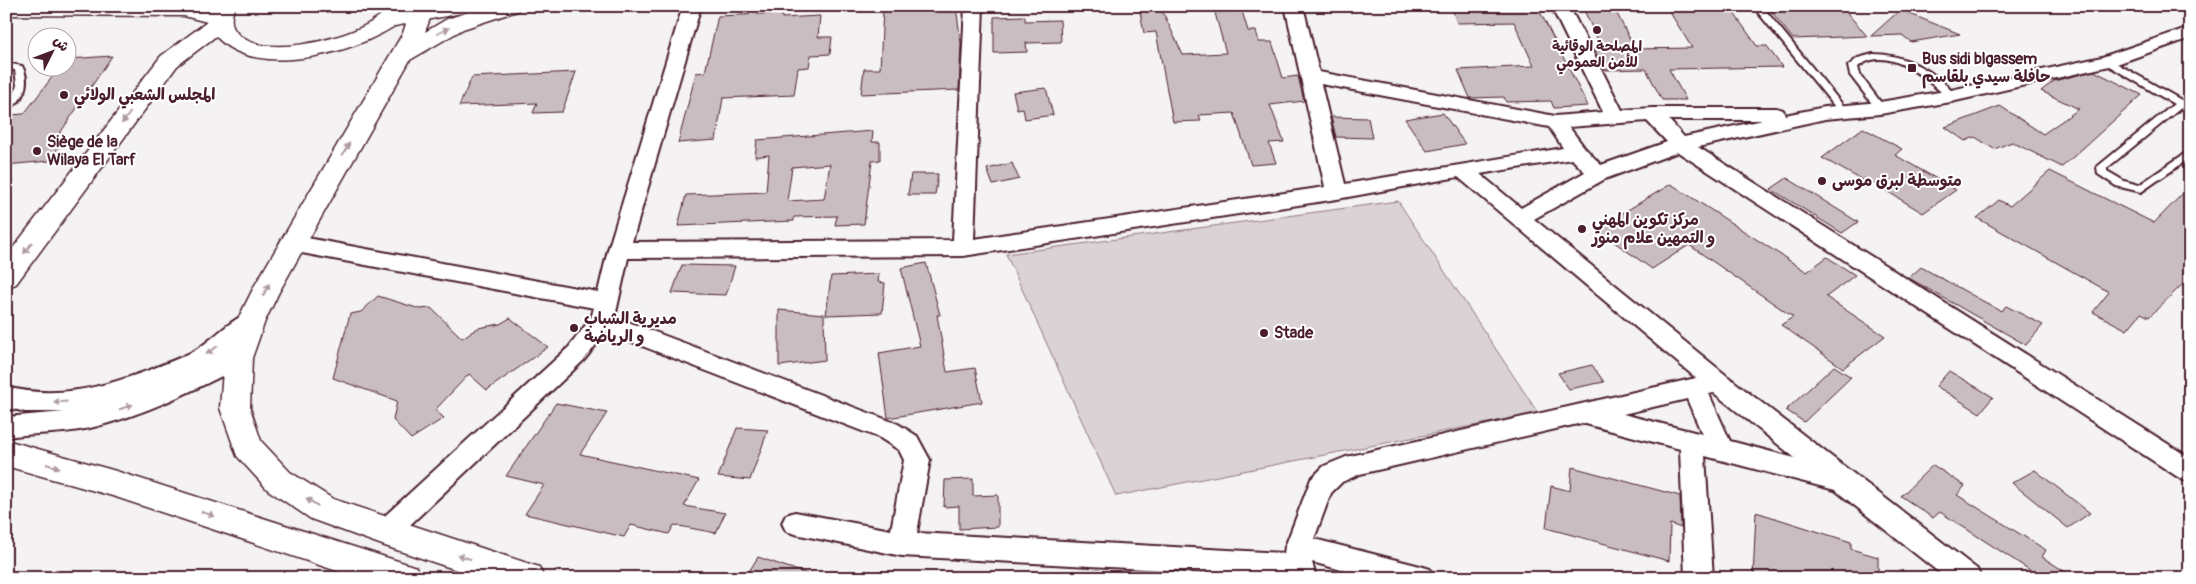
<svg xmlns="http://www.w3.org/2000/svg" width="2196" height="584" font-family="Pangolin,'Playpen Sans Arabic',sans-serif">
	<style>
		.green { fill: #dbd2d5; stroke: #927880 }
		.building { fill: #cabdc1; stroke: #4a1f2b; fill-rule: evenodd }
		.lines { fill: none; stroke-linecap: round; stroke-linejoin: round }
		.lane-casing { stroke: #4a1f2b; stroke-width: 4 }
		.street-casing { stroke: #4a1f2b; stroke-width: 4 }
		.primary-casing { stroke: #4a1f2b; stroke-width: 3 }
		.highway-casing { stroke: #4a1f2b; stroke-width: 3 }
		.lane { fill: #fff; fill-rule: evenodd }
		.street { fill: #fff; fill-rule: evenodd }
		.primary { fill: #fff; fill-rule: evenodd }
		.highway { fill: #fff; fill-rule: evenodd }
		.oneway { fill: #ae9aa0 }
		.poi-dot { fill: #4a1f2b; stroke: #fff; stroke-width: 2 }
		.labels { text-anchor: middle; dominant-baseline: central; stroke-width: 4; stroke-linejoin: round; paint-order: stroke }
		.far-poi-label { font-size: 14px; font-weight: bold; fill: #4a1f2b; stroke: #fff }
		.poi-label { font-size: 16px; font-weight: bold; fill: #4a1f2b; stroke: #fff; text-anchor: start }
	</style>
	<rect width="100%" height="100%" fill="#f4f2f2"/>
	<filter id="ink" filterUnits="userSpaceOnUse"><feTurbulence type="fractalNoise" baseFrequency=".02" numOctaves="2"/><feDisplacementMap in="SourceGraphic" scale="10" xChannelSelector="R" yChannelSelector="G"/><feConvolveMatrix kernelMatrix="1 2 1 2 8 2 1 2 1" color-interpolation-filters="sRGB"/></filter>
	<g filter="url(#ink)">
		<path class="green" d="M1398,201L1538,413L1116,496L1006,254Z"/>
		<path class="building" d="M1139,6H1160L1183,55L1226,53L1215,13L1242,11L1248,31H1256L1259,42H1272L1283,78L1298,76L1304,101L1270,105L1284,142L1269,143L1276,163L1251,165L1234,113L1199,115L1201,121L1173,122L1156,32L1144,33Z
			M1451,6H1537L1588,106L1554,108L1551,101L1506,102L1504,97L1470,98L1458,70L1534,66L1514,22L1457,23Z
			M1582,6H1613L1635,49L1692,48L1666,6H1729L1757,46H1767L1782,67L1669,69L1686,100H1662L1646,69L1605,70L1594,49H1602Z
			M1767,6H1841L1867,36L1793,39Z
			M956,7L961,43L959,90L861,94L864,69H880L883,10L914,8V11Z
			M1900,10L1960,34L1911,42L1902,35L1871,36Z
			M782,13V18L820,16L818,37H832L830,54L811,55L809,67L798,68L794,95L723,98L716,140L678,143L696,73L705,72L718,16Z
			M1025,16V21L1060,20L1061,42L1026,43L1027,52L994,53V17Z
			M112,56L54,142H62L49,161L6,165V122L11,115L24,114L59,68H68V59Z
			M2094,71L2142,95L2062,167L2012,142L1994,149L1975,137L1965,141L1945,127L2000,106L2043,134L2079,109L2041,91L2054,81Z
			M576,72L562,112L533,113L537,103L459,106L472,77Z
			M1046,88L1053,115L1025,119L1023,108L1017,109L1013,92Z
			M1443,113L1465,144L1427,151L1405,119Z
			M1331,117L1368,118L1372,138L1336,137Z
			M1863,128L1902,149L1895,155L1956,190L1923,213L1865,178L1862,180L1822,158Z
			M873,131L872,142H880V160L872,161L864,224L835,225L837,216L794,217V221L678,226L686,195L766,192L769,155L755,157L757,140ZM830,164L824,199L787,201L792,167Z
			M1012,163L1019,179L993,185L987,169Z
			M2050,171L2154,223L2190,186V277L2149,317L2141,313L2127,330L2093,312L2109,292L1977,218L1999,200L2010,206Z
			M911,174H938L935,195H908Z
			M1787,178L1858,222L1842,233L1771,189Z
			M1671,184L1807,272L1827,257L1855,275L1826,297L1885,336L1843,368L1781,325L1793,317L1689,245L1652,269L1596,229Z
			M926,263L940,315H937L947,372L975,368L982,402L888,418L879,353L920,346L901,268Z
			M682,265L735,266L726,295L672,293Z
			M1921,267L2001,311L2006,306L2043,325L2026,345L1909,278Z
			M879,274L878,282L885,283L882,313L826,315L831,276Z
			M378,296L420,309L431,308L462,338L478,328L500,324L510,318L548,347L487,390L469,374L435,410L444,418L411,439L393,420L397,401L333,378L350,314L361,312Z
			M779,310L824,314L825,360L779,366Z
			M1592,365L1604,382L1569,389L1558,373Z
			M1834,366L1851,377L1804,422L1786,410Z
			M1949,371L1993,397L1980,413L1936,386Z
			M556,403L607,413L580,454L699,480L684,506L725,513L716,533L674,525L669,534L631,525L624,537L525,514L544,485L506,476Z
			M737,428L768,430L750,480L718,477Z
			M1933,465L1965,486L1957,495L2046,550L2042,557L2075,578H2042L1940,512L1933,518L1901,496Z
			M1572,467L1680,496L1681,528L1670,524L1669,561L1546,528L1551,486L1570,491Z
			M2035,470L2090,513L2068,528L2012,483Z
			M973,479V496L998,495V527L959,529V506L944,507L945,480Z
			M1756,512L1851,542V549L1878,557V578H1753Z
			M758,557L810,575V578H745Z"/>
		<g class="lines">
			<g class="lane-casing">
				<path id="lane" d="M1756,6H1762L1846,109L1848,111L1846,113H1840L1756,10Z
					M1873,54C1905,54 1936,71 1956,96L1951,99L1948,98C1927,79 1887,43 1858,67L1860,75L1885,108L1880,111L1877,110L1850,75L1848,66L1858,58Z
					M2107,58L2190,105V112L2181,108L2107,168V171L2124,181L2139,185L2190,150V158L2141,192L2116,186L2098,174L2097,167L2174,104L2104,63L2102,61Z
					M6,63L22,66C31,82 24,103 6,110V101L14,93L17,85L15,70L6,69Z"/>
			</g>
			<g class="street-casing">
				<path id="street" d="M683,6H701L632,242L953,240L965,6H983L974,239L1325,187L1285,6H1303L1319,72L1555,116L1603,112L1551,6H1569L1622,110L1652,108H1776L1783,110L1785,115L1825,107L1880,102L1951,90L2102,57L2190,27V38L2114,65L1951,102L1880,114L1825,119L1698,147L2190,458V482L2181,479L1678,152L1605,179L1534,219L1727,376L1977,569L1981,578H1946L1835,490L1705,456L1713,578H1685L1680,449L1582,423L1360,474L1342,482L1331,493L1314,539L1420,566L1430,569L1434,578H1371L1312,562L1316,578L902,556L795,534L786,531L782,523L786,515L795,512L891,530L904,460L899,450L880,438L606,332L585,359L394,540L385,544L376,540L372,532L376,524L569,347L591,318L594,308L291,251L283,248L280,243L283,238L291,235L598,292L608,250ZM1321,84L1549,127L1563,148L1345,184ZM1669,120H1763L1684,137ZM1647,121L1667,142L1601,165L1584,147L1569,127ZM1572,159L1585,172L1521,208L1480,174ZM1458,177L1696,378L1346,457L1324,466L1311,479L1285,547L1284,553L917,533L930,460L917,436L898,424L615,317L628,258L963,256L1337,199ZM1714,393L1795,458L1730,441L1709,394ZM1687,399L1702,434L1623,414Z
					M251,312L259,315L263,321L259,327L226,353L238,349L246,352L250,358L246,364C196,389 145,415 90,428C62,434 34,433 6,437V417L64,412H25L6,407V387C57,400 104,387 152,369C166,363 181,358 194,351C213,340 230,319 251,312Z"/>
			</g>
			<g class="primary-casing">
				<path id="primary" d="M430,6H478L475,11L467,12L395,26L387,24L384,19L387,14Z"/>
			</g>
			<g class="highway-casing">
				<path id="highway" d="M6,6H196L212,10L214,6H236C230,16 230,26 238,34C263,59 337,40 364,26C375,21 383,12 393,7C400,4 423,6 432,6V13L425,32L447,19L487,6H520L517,11L463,29L410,60L279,292L265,321L252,358L250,408L261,441L290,472L333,499L539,567L544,578H481L385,546L311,519L268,490L237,456L220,408L224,358L237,321L255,285L403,33L409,15C370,51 255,83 216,36L177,66L16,284L6,287V257L161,56L207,22L184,16L6,15Z
					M6,440L116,471L404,563L416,567L421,578H358L116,497L6,466Z"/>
			</g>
			<use href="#lane" class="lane"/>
			<use href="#street" class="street"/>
			<use href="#primary" class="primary"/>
			<use href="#highway" class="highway"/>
		</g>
		<defs><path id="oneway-solid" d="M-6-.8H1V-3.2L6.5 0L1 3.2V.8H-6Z" transform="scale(1.25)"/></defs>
		<g class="oneway">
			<use href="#oneway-solid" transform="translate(443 31) rotate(-27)"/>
			<use href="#oneway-solid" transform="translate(126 118) rotate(127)"/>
			<use href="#oneway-solid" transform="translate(346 149) rotate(-60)"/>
			<use href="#oneway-solid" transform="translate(28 248) rotate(127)"/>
			<use href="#oneway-solid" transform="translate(266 290) rotate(-63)"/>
			<use href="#oneway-solid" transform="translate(212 350) rotate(145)"/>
			<use href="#oneway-solid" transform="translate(60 402) rotate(176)"/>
			<use href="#oneway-solid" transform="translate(126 407) rotate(-19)"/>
			<use href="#oneway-solid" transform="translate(53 466) rotate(15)"/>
			<use href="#oneway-solid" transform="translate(312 502) rotate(-147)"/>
			<use href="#oneway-solid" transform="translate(208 514) rotate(18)"/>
			<use href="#oneway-solid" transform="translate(464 557) rotate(-162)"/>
		</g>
	</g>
	<g class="poi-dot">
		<circle cx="1597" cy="30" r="5"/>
		<rect x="1907" y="63" width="10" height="10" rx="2.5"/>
		<circle cx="64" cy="95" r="5"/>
		<circle cx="37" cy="151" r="5"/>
		<circle cx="1822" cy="181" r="5"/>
		<circle cx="1582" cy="229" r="5"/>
		<circle cx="574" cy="328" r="5"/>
		<circle cx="1264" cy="333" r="5"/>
	</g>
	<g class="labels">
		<g class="far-poi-label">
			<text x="1597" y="46">المصلحة الوقائية<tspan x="1597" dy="16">للأمن العمومي</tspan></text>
		</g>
		<g class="poi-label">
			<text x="1922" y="59">Bus sidi blgassem<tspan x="1922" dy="18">حافلة سيدي بلقاسم</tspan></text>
			<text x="74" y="95">المجلس الشعبي الولائي</text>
			<text x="47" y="142">Siège de la<tspan x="47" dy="18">Wilaya El Tarf</tspan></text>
			<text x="1832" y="181">متوسطة لبرق موسى</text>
			<text x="1592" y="220">مركز تكوين المهني<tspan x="1592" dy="18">و التمهين علام منور</tspan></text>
			<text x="584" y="319">مديرية الشباب<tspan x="584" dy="18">و الرياضة</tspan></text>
			<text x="1274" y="333">Stade</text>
		</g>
	</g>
	<rect width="2196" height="584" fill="none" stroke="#fff" stroke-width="25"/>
	<rect x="12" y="12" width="2171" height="559" fill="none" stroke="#4a1f2b" stroke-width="2" filter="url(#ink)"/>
	<g transform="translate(52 52) rotate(48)"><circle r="24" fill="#ffffff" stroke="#b7a5aa"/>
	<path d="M0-4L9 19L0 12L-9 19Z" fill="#4a1f2b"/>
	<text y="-8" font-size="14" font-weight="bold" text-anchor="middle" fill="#4a1f2b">ش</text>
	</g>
</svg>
